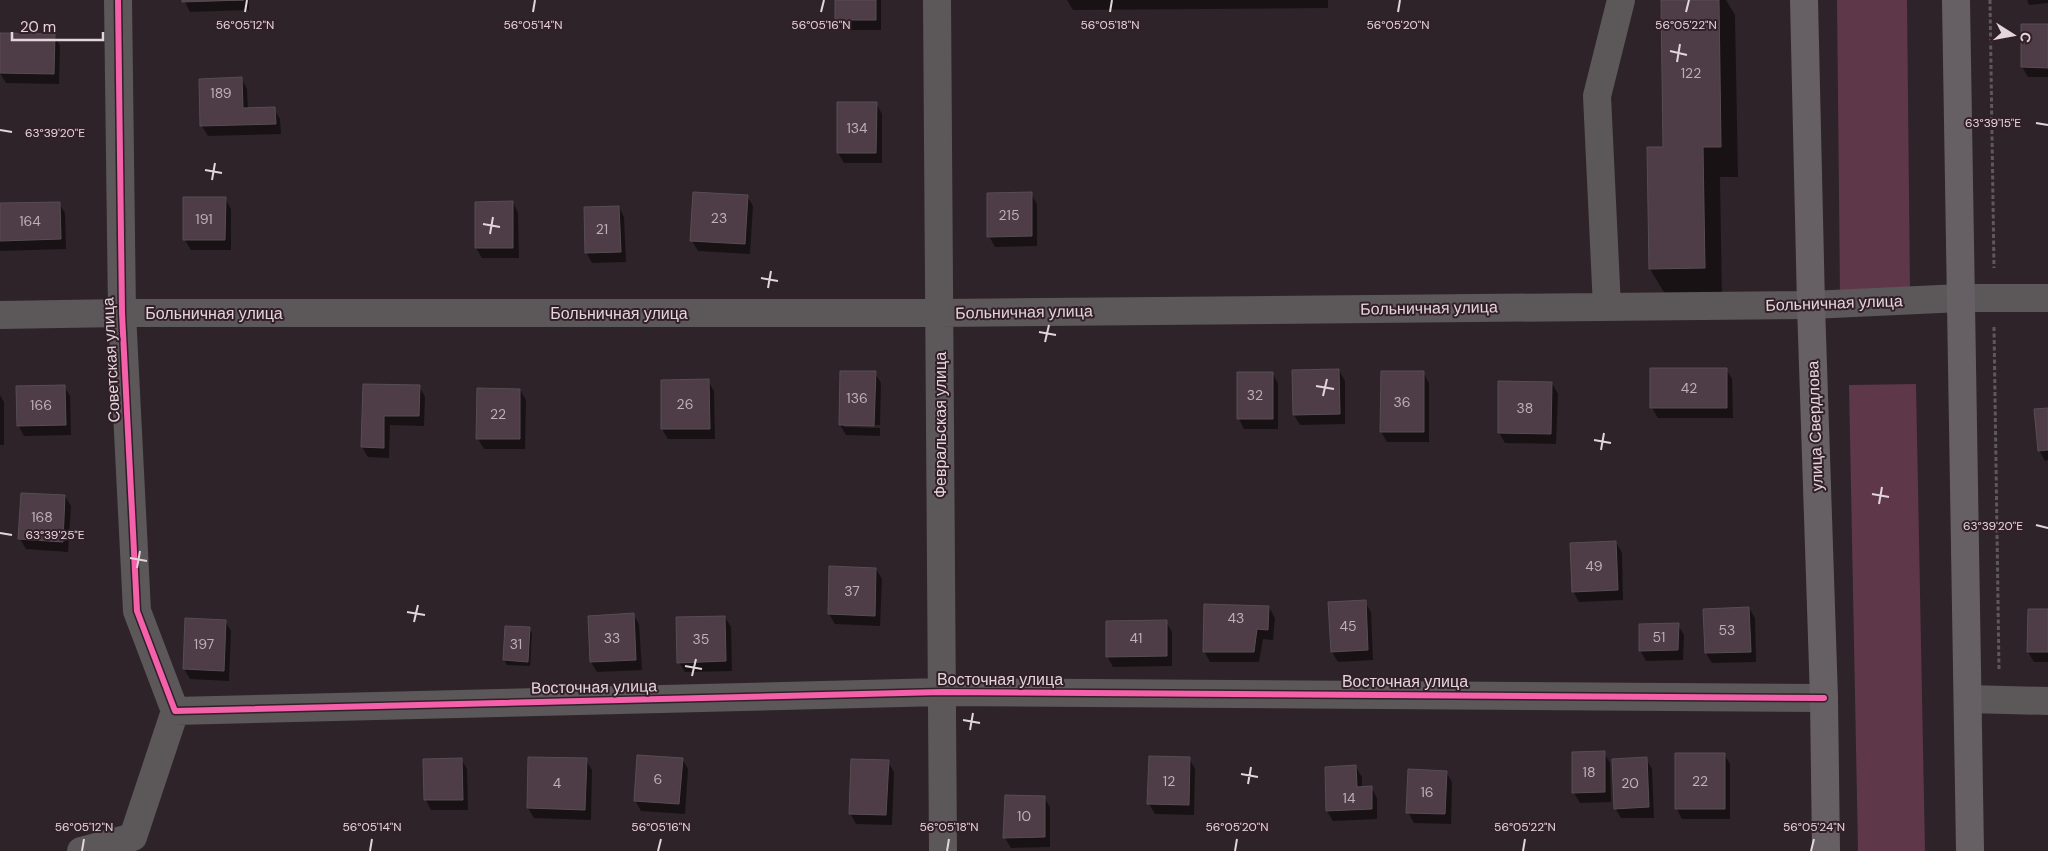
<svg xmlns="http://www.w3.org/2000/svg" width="2048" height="851" font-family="'DM Sans',sans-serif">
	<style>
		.green { fill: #5e3749 }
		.shadow { fill: #0007 }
		.building { fill: #4e3c46; stroke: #574e52 }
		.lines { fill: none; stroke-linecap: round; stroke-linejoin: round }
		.path { stroke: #5e585a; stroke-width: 3; stroke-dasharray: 4 2.5; stroke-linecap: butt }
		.minor { stroke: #5c5759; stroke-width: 28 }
		.major { stroke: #666064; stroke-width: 28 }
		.cycleway-casing { stroke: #321f28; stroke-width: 9 }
		.cycleway { stroke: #f560ab; stroke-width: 6 }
		.ticks { fill: none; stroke: #e2d6db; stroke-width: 2 }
		.labels { text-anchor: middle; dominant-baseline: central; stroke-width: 4; stroke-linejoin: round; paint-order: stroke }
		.number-label { font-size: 14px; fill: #bdb0b6 }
		.street-label { font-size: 16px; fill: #e2d6db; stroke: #321f28 }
		.ticks-label { font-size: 12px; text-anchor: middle; fill: #e2d6db; stroke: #321f28; stroke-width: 4; stroke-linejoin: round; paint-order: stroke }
	</style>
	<rect width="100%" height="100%" fill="#2e2328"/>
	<path class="green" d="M1837,0H1907L1910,294L1840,295Z
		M1916,384L1925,851H1858L1849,385Z"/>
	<path class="shadow" d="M184,0H249V10L190,12Z
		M836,0H881V30H842L836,20Z
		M1067,0H1328V8L1073,10Z
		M1662,0H1726L1735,15L1738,177H1720L1722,298L1668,299L1650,269L1665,148Z
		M2027,0H2048V3L2029,5Z
		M2048,26V77H2028L2022,67Z
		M54,35L60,46L59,84L6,83L0,73Z
		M241,78L247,89L248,110L274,109L280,119L281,134L208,136L202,126Z
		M876,103L882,114V163H844L838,153Z
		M1031,194L1037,204V246L995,247L989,236Z
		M747,196L753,206L750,254L698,251L692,241Z
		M225,198L231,209V250H191L185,240Z
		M513,202L518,213L519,258H482L476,248Z
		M59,203L65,213L66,249L0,251V204Z
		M619,207L624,217L626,262L592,263L586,252Z
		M1726,369L1732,379L1733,418H1658L1652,408Z
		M1339,370L1345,381V424L1300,425L1294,415Z
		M841,372L875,373L881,383L880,425L844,424V427L880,428V436L846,435L840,425Z
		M1423,372L1429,383V442H1387L1381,432Z
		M1238,373H1272L1278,383V429H1244L1239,419Z
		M708,381L714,391L715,439H668L662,429Z
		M1552,383L1558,394L1556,444L1505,443L1499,433Z
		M364,385L419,386L425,397L424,426L390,425L389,458L368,457L362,447Z
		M64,386L70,396L71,435L24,436L18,425Z
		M520,390L526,400L525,449H484L478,439Z
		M0,395L4,402V445H0Z
		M2048,409V460L2045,461L2039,450Z
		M65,496L71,506L68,552L26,549L20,539Z
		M1616,542L1622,553L1623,600L1579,602L1573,591Z
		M876,569L882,579L880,626L835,624L829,614Z
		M1365,602L1371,612L1373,660L1338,662L1332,652L1330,603Z
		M1269,607L1275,618L1273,640L1263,639L1259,662H1210L1204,651Z
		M1749,608L1755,618L1756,662L1712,663L1706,653Z
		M2048,610V662H2034L2028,652Z
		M633,614L639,624L642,670L597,672L591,662L589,617Z
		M725,617L731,627L732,671L685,672L679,662Z
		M225,621L231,631L229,681L190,679L184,669Z
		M1166,622L1172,632V666L1113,667L1107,656Z
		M1678,625L1684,635L1683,660L1646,661L1640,650Z
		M529,629L532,633L530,666L507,665L504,660Z
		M1604,753L1610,763L1611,802L1580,803L1574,793Z
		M1724,754L1730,764V819H1682L1677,809Z
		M1189,758L1195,769L1194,815L1155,814L1149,804Z
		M461,759L467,769L468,810H431L426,800L424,760Z
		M682,759L688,769L685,814L641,811L635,800Z
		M1646,759L1652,769L1654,818H1621L1615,808Z
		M586,760L592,770L591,820L534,818L528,808Z
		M888,762L894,772L892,825L856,824L850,813Z
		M1356,767L1362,777V788L1371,787L1377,798V819L1333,821L1327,811Z
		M1446,772L1452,782L1451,824L1414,823L1408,812Z
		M1044,797L1050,807V847L1011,848L1005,838Z"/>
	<path class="building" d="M182,0H244L182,2Z
		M835,0H876V20H835Z
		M1661,0H1719L1721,147H1703L1705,268L1649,269L1647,147H1663Z
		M2021,24H2048V68L2021,67Z
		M0,33L55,34L54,74L0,73Z
		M242,77L243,108L275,107L276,124L200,126L199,79Z
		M837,102H877L876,153H837Z
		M693,192L748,195L745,244L690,241Z
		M1032,192V236L987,237V193Z
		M183,197H226L225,240H183Z
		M513,201V248H475V202Z
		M60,202L61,239L0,241V203Z
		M619,206L621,252L585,253L584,207Z
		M1650,368H1727V408H1650Z
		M1339,369L1340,414L1293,415L1292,370Z
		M840,371H876L874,426L839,425Z
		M1381,371H1424V432H1380Z
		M1237,372H1273V419H1237Z
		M709,379L710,429H661V380Z
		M1498,381L1552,382L1551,434L1498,433Z
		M363,384L420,385L419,416H384V448L361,447Z
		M65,385L66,425L17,426L16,386Z
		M477,388L520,389V439H476Z
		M2048,408V450L2038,451L2034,409Z
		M21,493L65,495L63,542L18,539Z
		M1616,541L1618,590L1572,592L1570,543Z
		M829,566L876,568L875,616L828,614Z
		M1366,600L1368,650L1331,652L1328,602Z
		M1204,604L1269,606L1268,630L1257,629L1254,652H1203Z
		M1749,607L1751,652L1705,653L1703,609Z
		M2028,609H2048V652H2027Z
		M634,613L636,660L590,662L588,616Z
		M725,616L726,661L677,663L676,617Z
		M185,618L226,620L224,671L183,669Z
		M1167,620V656L1106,657V621Z
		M1679,623L1678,650L1639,651V624Z
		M505,626L530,627L528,662L503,660Z
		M1605,751V792L1572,793V752Z
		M1675,753H1725V809H1675Z
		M637,755L683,758L679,804L634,801Z
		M1149,756L1190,757L1189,805L1147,804Z
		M528,757L587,758L585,810L527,808Z
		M1647,757L1649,807L1614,809L1612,759Z
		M462,758L463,800H424L423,759Z
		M851,759L889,760L886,815L849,814Z
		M1356,765L1357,787L1372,786V809L1326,811L1325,767Z
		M1408,769L1447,771L1445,814L1406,813Z
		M1005,795L1045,796V837L1003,838Z"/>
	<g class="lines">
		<path class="path" d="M1990,0L1994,268
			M1994,327L1999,670"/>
		<path class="minor" d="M118,0L122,313L137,611L175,711
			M937,0L943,851
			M1607,307L1597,96L1621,0
			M0,315L122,313H940L1811,305L1961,298H2048
			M1968,699L2048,701
			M175,711L942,692L1824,698
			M81,851L133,837L175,711"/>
		<path class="major" d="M1804,0L1811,305L1824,698L1826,851
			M1956,0L1970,851"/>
		<g class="cycleway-casing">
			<path id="cycleway" d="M118,0L122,313L137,611L175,711L942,692L1824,698"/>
		</g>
		<use href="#cycleway" class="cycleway"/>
	</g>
	<path class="ticks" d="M245,12L247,0M533,12L535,0M821,12L824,0M1110,12L1112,0M1398,12L1400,0M1686,12L1689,0M1670,51L1687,55M1677,62L1680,44M2036,123L2048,125M0,130L12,132M205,170L222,173M212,180L215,163M483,224L500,227M490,234L493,217M761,278L778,281M768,288L771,271M1039,332L1056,335M1045,342L1049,325M1316,386L1334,389M1323,396L1327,379M1594,440L1611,443M1601,450L1604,433M1872,494L1889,497M1879,504L1882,487M2036,525L2048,528M0,533L12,535M130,558L147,561M137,568L140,551M407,612L425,615M414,622L418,605M685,666L702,669M692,676L696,659M963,720L980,723M970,730L973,713M1241,774L1258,777M1248,784L1251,767M82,851L84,839M370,851L372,839M658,851L661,839M947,851L949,839M1235,851L1237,839M1523,851L1525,839M1811,851L1814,839"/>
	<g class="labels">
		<g class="number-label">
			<text x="1691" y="73">122</text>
			<text x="221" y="93">189</text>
			<text x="857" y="128">134</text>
			<text x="1009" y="215">215</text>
			<text x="719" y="218">23</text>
			<text x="204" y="219">191</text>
			<text x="30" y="221">164</text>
			<text x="602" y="229">21</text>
			<text x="1689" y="388">42</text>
			<text x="1255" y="395">32</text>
			<text x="857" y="398">136</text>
			<text x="1402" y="402">36</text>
			<text x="685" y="404">26</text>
			<text x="41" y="405">166</text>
			<text x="1525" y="408">38</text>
			<text x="498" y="414">22</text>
			<text x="42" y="517">168</text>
			<text x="1594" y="566">49</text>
			<text x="852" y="591">37</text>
			<text x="1236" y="618">43</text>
			<text x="1348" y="626">45</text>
			<text x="1727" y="630">53</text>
			<text x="1659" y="637">51</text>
			<text x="612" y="638">33</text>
			<text x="1136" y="638">41</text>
			<text x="701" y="639">35</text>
			<text x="204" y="644">197</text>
			<text x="516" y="644">31</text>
			<text x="1589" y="772">18</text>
			<text x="658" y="779">6</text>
			<text x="1169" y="781">12</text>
			<text x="1700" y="781">22</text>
			<text x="557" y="783">4</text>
			<text x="1630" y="783">20</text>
			<text x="1427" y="792">16</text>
			<text x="1349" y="798">14</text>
			<text x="1024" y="816">10</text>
		</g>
		<g class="street-label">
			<text transform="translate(1834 303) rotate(-2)">Больничная улица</text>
			<text transform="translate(1429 308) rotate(-1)">Больничная улица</text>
			<text transform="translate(1024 312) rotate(-1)">Больничная улица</text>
			<text x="214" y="313">Больничная улица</text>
			<text x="619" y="313">Больничная улица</text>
			<text transform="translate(111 360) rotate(-93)">Советская улица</text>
			<text transform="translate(940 425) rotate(-90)">Февральская улица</text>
			<text transform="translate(1815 426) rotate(-92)">улица Свердлова</text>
			<text x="1000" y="679">Восточная улица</text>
			<text x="1405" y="681">Восточная улица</text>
			<text transform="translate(594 687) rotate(-1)">Восточная улица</text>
		</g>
	</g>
	<g class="ticks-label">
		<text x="245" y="29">56°05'12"N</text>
		<text x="533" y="29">56°05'14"N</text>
		<text x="821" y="29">56°05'16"N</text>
		<text x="1110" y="29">56°05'18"N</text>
		<text x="1398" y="29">56°05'20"N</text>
		<text x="1686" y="29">56°05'22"N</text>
		<text x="1993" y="127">63°39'15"E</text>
		<text x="55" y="137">63°39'20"E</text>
		<text x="1993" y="530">63°39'20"E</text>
		<text x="55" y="539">63°39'25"E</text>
		<text x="84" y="831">56°05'12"N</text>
		<text x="372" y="831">56°05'14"N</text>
		<text x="661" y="831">56°05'16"N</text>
		<text x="949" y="831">56°05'18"N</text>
		<text x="1237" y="831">56°05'20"N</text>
		<text x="1525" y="831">56°05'22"N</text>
		<text x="1814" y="831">56°05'24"N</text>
	</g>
	<g transform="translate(2013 35) rotate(101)" stroke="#321f28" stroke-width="4" paint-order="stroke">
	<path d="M0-4L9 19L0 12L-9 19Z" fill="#e2d6db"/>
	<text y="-8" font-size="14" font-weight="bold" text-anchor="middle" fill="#e2d6db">С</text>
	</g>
	<path d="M12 32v8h91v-8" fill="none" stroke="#e2d6db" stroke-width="2.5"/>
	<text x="20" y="32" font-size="15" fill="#e2d6db" stroke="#321f28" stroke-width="4" paint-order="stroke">20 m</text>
</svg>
